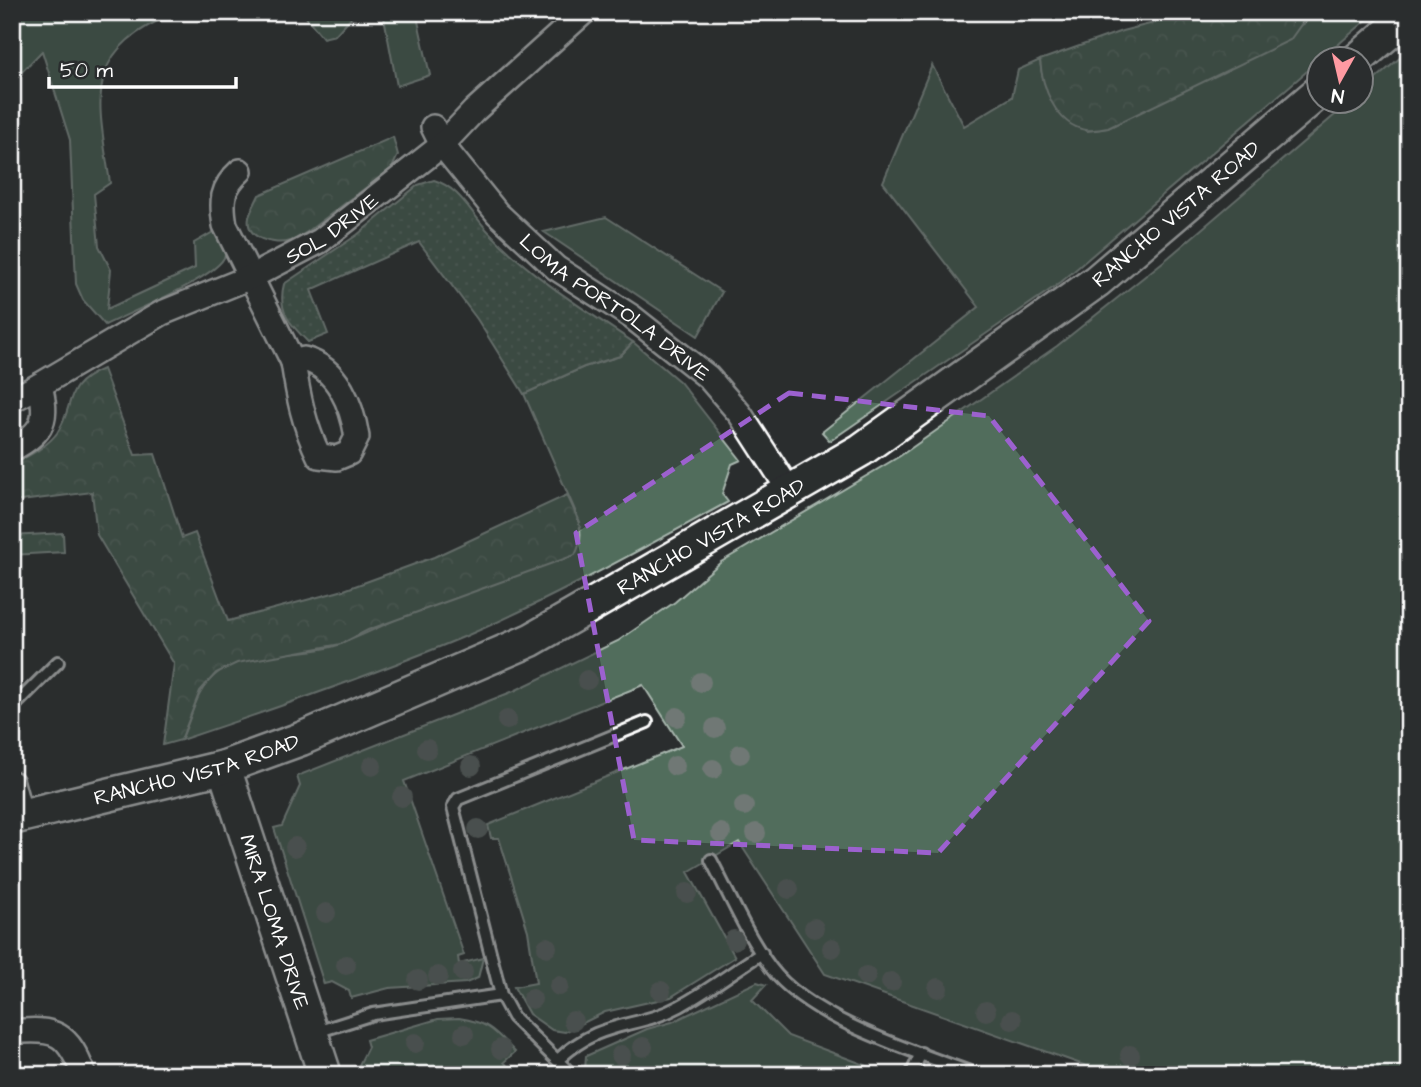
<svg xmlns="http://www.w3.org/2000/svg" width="1421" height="1087" font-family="'Architects Daughter',sans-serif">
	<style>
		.grass { fill: #516d5c; stroke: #a8b6ae; stroke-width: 2 }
		.forest { fill: url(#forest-crowns); stroke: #a8b6ae; stroke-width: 2 }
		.park { fill: url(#park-dots); stroke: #a8b6ae; stroke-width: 2 }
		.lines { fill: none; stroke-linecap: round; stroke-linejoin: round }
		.lane-casing { stroke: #fff; stroke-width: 16 }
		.street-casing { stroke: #fff; stroke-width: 28 }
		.secondary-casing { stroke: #fff; stroke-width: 37 }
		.lane { stroke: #2a2d2e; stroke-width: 10 }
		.street { stroke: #2a2d2e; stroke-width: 23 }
		.secondary { stroke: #2a2d2e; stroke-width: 32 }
		.tree { fill: #6f7874 }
		.marked { fill: none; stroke: #9c61cf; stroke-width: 5; stroke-dasharray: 14 9; stroke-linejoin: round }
		.labels { text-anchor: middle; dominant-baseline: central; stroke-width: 7; stroke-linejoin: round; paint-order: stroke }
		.street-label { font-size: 21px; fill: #fff; stroke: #2a2d2e }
	</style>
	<defs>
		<pattern id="forest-crowns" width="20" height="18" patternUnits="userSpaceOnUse" patternTransform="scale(1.75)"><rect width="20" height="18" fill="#516d5c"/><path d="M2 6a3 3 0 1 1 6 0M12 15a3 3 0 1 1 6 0" fill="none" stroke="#6b8374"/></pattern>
		<pattern id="park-dots" width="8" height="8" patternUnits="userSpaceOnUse" patternTransform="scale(1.75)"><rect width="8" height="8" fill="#516d5c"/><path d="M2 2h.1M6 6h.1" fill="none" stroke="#6b8374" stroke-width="1.8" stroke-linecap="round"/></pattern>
	</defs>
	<rect width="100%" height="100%" fill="#2a2d2e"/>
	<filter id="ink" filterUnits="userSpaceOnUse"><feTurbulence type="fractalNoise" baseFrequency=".0143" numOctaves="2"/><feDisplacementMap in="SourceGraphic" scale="14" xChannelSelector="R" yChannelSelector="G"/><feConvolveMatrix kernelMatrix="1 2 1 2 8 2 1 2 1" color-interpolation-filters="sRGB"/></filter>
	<g filter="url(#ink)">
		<path class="grass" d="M12,12H177C82,51 97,96 110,183L94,194L99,246L111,270L107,309L195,268L194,243L215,231C221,237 227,246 225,255C221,276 127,314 105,325L83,300L76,284L70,140L42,51L12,82Z
			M302,12H356L335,35L323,38Z
			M383,12H416L430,75L397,86Z
			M1310,12H1376L1060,283L830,441L822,432L979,307L883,182L932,65L964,126L1012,97L1018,70L1040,60C1043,98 1059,107 1087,131L1108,128L1198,83L1306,22Z
			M1409,50V1075H1112L825,974L739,842L688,872L735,957L671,997L605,1012L565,1032L552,1030L529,1014L514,987L536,983L528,931L499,838H491L488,825L682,746L643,685L404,781L464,955L458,957L459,964L483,958L478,978L466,983L389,988L351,998L349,991L332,982L324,984L274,828L282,826L300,786L297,776L514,691L618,641L675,602L721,562L900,456L1057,346L1169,257L1350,102H1362V91Z
			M606,217L722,292L698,336L544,232Z
			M633,342L680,382L741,460L732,464L722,494L728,502C641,549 556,597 466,636C373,675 277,708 181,740C192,718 195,691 215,675C247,647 307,658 343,643C425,609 502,564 580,522L524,394L584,367L620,356Z
			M757,982L766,985L752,1000L788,1036L865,1065L875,1070L872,1075H616L613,1071L608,1075H589L585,1070L586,1056L647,1029L672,1022Z
			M459,1018C490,1023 494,1030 515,1052L504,1062L515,1075H349L348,1071L357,1069L368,1047L366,1040L438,1019Z"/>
		<path class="forest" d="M1198,12H1310L1290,40L1108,128C1101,129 1092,131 1086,130C1055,125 1042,86 1040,60L1122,31Z
			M393,137L398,155L392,168L307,232C302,235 296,239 291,241C274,246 245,239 249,217C251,210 256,202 259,195Z
			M103,369L135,455L155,454L182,538L195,533L228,621L344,590L434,557L567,495C577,516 587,533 575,555L368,630L341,644L237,663L216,673L200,691L181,740L163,745L174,664L97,535L92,492L12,502V465C27,456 46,448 57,433C76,405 61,386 103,369Z
			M63,533L64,552L12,555V536Z"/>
		<path class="park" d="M434,180C460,188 470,212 488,231C530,276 582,308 633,342L620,356L584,367L524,394L477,319L419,242L311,290L328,334L308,342C290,324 277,311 284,284L357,235L418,185Z"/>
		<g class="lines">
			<g class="lane-casing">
				<path id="lane" d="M12,708L58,662
					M711,860C730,896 747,936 771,968C810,1020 916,1052 978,1075
					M313,1033L373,1014L501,995
					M559,1059C602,1018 636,1030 680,1006C708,991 735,970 762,953
					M572,1075L513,1017L501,995L453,807L458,799L647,722
					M911,1075L921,1053"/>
			</g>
			<g class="street-casing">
				<g id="street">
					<path id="s1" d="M433,127L442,145L497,213L556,268L632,317L708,377L740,414L791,493"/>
					<path d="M240,171C221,188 221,202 225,225L293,362"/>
					<path d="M304,359C338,368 352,406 357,437L349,453L337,458L319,456C304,426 298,395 293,362Z"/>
					<path id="s2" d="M40,385L162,313L253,276L320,241L442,145L474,111L584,12"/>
					<path d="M12,400L40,385C48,419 45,432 12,449"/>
					<path d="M12,783L21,816"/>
					<path d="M12,1032C56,1027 68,1033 84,1075"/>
				</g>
			</g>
			<g class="secondary-casing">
				<g id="secondary">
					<path d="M1357,60L1409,15"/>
					<path id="s3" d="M224,767L325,1075"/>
					<path id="s4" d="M12,818L224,767L301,739L531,640L861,450L1097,281L1320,91"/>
				</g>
			</g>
			<use href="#lane" class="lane"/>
			<use href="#street" class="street"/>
			<use href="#secondary" class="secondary"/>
		</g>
		<g class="tree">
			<circle cx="587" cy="680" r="10"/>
			<circle cx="701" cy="682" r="10"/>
			<circle cx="677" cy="717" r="10"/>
			<circle cx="507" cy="720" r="10"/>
			<circle cx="715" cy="728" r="10"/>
			<circle cx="427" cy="749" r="10"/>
			<circle cx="740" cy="754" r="10"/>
			<circle cx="372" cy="766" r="10"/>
			<circle cx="471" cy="766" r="10"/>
			<circle cx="675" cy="766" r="10"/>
			<circle cx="713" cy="769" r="10"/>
			<circle cx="402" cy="797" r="10"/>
			<circle cx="744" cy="806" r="10"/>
			<circle cx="478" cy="829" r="10"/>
			<circle cx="721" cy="833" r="10"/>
			<circle cx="756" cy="833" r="10"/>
			<circle cx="295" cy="847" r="10"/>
			<circle cx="789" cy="889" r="10"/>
			<circle cx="687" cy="893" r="10"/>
			<circle cx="326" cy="913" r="10"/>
			<circle cx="814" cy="928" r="10"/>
			<circle cx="734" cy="940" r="10"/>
			<circle cx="547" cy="947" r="10"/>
			<circle cx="832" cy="948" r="10"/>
			<circle cx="346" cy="965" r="10"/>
			<circle cx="463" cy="972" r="10"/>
			<circle cx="438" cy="976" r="10"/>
			<circle cx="866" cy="976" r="10"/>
			<circle cx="418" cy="980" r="10"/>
			<circle cx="891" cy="982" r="10"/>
			<circle cx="559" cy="986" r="10"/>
			<circle cx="938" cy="988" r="10"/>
			<circle cx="661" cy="991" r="10"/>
			<circle cx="532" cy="999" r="10"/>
			<circle cx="986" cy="1011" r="10"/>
			<circle cx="1012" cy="1020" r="10"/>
			<circle cx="573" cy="1021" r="10"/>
			<circle cx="464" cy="1034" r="10"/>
			<circle cx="415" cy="1043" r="10"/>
			<circle cx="643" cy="1047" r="10"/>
			<circle cx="501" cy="1049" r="10"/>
			<circle cx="621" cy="1055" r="10"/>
			<circle cx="1130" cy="1055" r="10"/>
		</g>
	</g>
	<path d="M0 0H1421V1087H0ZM789,393L989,416L1149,621L938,853L634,840L576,533Z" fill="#2a2d2e" fill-opacity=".55" fill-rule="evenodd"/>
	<path class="marked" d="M789,393L989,416L1149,621L938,853L634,840L576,533Z"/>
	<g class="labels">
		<g class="street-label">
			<text stroke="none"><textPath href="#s4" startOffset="1325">RANCHO VISTA ROAD</textPath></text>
			<text stroke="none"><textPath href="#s2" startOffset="332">SOL DRIVE</textPath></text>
			<text stroke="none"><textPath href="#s1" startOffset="259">LOMA PORTOLA DRIVE</textPath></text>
			<text stroke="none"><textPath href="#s4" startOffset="758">RANCHO VISTA ROAD</textPath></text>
			<text stroke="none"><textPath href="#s4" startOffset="191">RANCHO VISTA ROAD</textPath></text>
			<text stroke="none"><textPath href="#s3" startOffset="163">MIRA LOMA DRIVE</textPath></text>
		</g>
	</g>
	<rect width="1421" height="1087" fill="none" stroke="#2a2d2e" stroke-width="42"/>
	<rect x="21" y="21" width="1379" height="1045" fill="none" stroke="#fff" stroke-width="2.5" filter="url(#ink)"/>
	<g transform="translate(1340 80) rotate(188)"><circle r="33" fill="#2a2d2e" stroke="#7f8182" stroke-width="2"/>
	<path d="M0-5L12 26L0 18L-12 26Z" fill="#ff9aa2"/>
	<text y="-10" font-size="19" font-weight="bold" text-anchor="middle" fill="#ffffff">N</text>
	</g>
	<path d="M49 77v10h187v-10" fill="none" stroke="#ffffff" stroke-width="3.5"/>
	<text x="60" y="77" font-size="21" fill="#ffffff" stroke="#2a2d2e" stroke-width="5" paint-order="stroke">50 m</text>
</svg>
